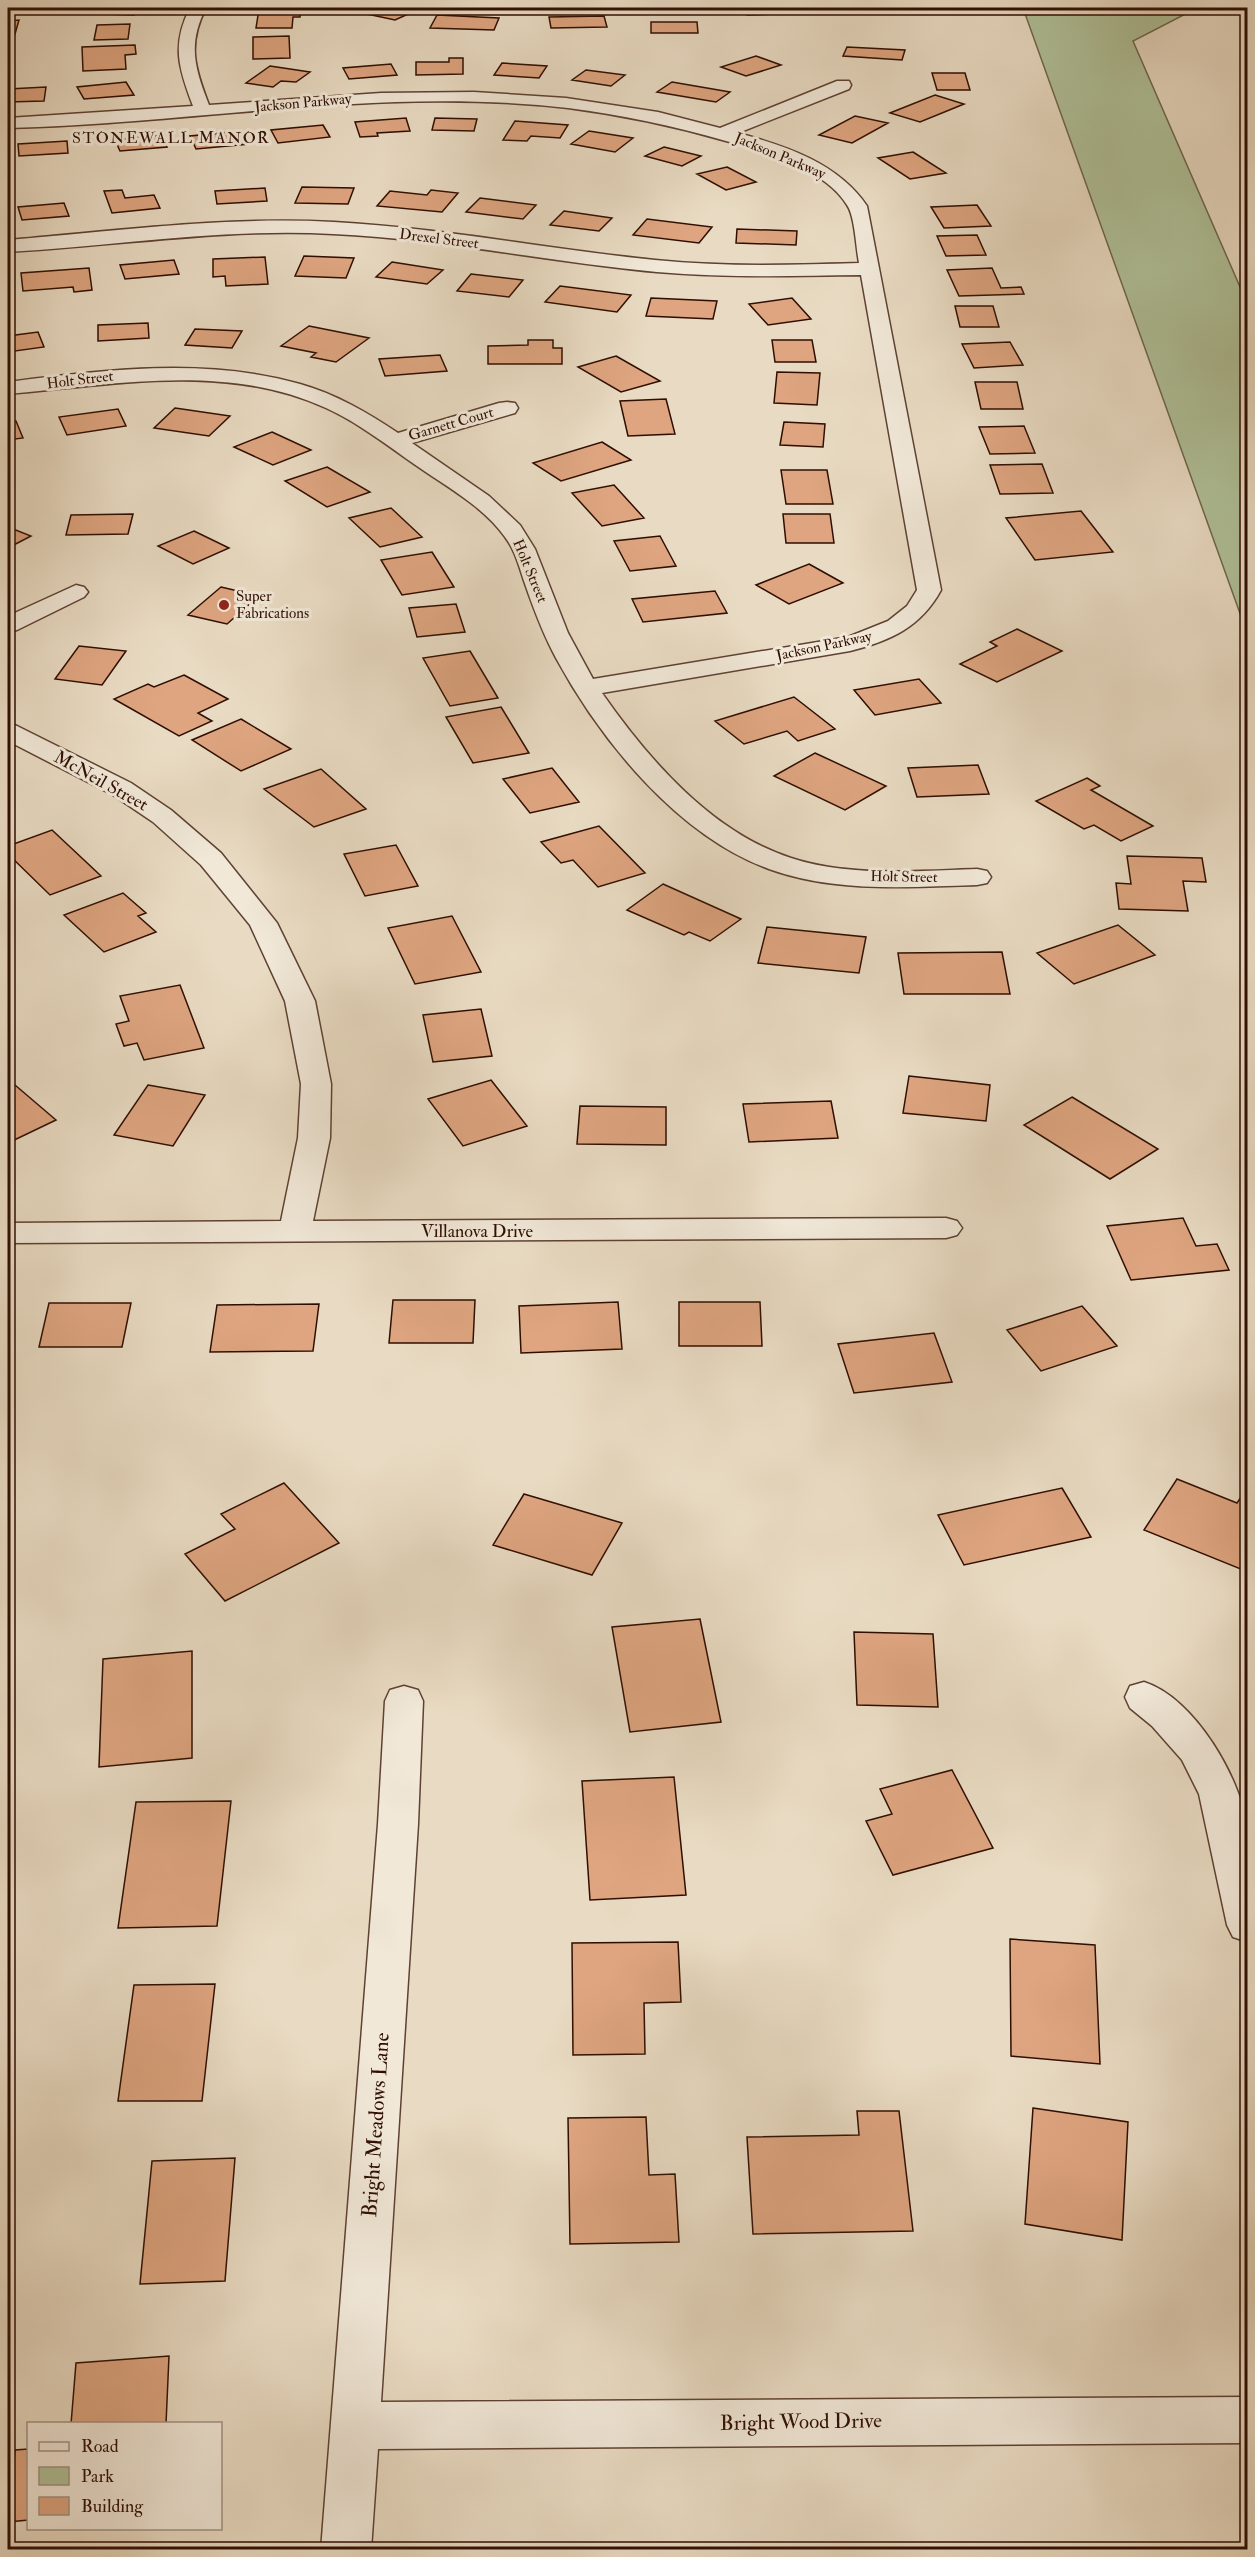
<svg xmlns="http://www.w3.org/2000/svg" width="1255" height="2557" font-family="'IM FELL Double Pica',serif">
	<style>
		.green { fill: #b0c199; stroke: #70684e; stroke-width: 1.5 }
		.building { fill: #dea580; stroke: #2f0e02; stroke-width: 1.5 }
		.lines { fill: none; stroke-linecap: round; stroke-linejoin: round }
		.street-casing { stroke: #5e4132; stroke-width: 3 }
		.street { fill: #f1e8d8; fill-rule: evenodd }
		.poi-dot { fill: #8f2418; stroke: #f1e8d8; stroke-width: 2 }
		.labels { text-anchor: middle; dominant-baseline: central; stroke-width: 6; stroke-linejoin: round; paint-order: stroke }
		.far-street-label { font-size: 15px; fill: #2f0e02; stroke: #f1e8d8 }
		.far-poi-label { font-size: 15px; fill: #2f0e02; stroke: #f1e8d8; text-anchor: start }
		.far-neighbourhood-label { font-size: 16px; letter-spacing: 1.5px; fill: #2f0e02; stroke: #f1e8d8 }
		.street-label { font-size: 18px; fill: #2f0e02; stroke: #f1e8d8 }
		.near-street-label { font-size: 21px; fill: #2f0e02; stroke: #f1e8d8 }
	</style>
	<rect width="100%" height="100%" fill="#e9dbc3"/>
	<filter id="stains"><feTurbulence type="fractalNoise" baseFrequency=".00333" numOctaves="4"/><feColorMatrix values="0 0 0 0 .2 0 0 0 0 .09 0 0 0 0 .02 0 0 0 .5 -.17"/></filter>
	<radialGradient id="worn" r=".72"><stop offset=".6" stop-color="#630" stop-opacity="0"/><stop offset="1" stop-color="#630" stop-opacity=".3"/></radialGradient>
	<path class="green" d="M1023,8H1197L1133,41L1247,303V633Z"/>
	<path class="building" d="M107,8H139L134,15L103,14Z
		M353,8H398L415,11L395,20L348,10Z
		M745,8H775L778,14L747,15Z
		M259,9H301L300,17H293L292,28H256Z
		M437,15L499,18L494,30L430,28Z
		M604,16L607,27L551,28L549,17Z
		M19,20L15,34H8V21Z
		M651,22H697L698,33H651Z
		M130,24L128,39L94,40L97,25Z
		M289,36L290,58L253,59V37Z
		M135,45L136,54L125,55L126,69L83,71L82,47Z
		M847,47L905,50L902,60L843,56Z
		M756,56L781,65L746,76L721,67Z
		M449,58H463V74L416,75V62H449Z
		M502,63L547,66L539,78L494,75Z
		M391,64L397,75L349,79L343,68Z
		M270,66L310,72L296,82L281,81L273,87L246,83Z
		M586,70L625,75L611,86L572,80Z
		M932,73H965L970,90H937Z
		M126,82L134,95L84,99L77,87Z
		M672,82L730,92L716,102L657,92Z
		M46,87L44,101L8,102V89Z
		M935,95L964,104L920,122L890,113Z
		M855,116L888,123L852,143L819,135Z
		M406,118L410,131L377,133L378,136L360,137L355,122Z
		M435,118L477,119L474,131L432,130Z
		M515,121L568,125L560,138L531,136L527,141L503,140Z
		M323,125L330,137L278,143L271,130Z
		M242,131L249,144L196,149L190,136Z
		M589,131L633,138L615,152L571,144Z
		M161,135L167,147L120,151L115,140Z
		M67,141L68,153L19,156L18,144Z
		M664,147L701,156L682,166L645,156Z
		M913,152L946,173L910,179L878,158Z
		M727,167L756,182L726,190L697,174Z
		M302,187L354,188L348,204L295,203Z
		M265,188L267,201L217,204L215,191Z
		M122,190L125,198L154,195L160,208L112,213L104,191Z
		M431,190L458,193L442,212L377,206L390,191L427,195Z
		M480,198L536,205L523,219L466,212Z
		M64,203L69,216L22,220L18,207Z
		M977,205L991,226L944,228L931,207Z
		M564,211L612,218L599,231L550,225Z
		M647,219L712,227L699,243L633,235Z
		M737,229L797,231L796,245L736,243Z
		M977,235L986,255L946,256L937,236Z
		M304,256L354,258L346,278L295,276Z
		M265,257L268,284L226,286L225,276L213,277V259Z
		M174,260L179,274L125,279L120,265Z
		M392,262L443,270L427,284L376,277Z
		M89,268L92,290L74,292L73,287L23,291L21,273Z
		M992,268L1001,288L1021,287L1024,294L959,296L947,270Z
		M471,274L523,280L509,297L457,291Z
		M560,286L631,295L617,312L545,302Z
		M651,298L717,301L713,319L646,316Z
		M792,298L811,319L768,325L749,304Z
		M955,306H993L999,327H960Z
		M148,323L149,338L98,341V325Z
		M309,326L369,338L336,362L311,357L316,353L281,346Z
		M195,329L242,331L232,348L185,345Z
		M38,332L44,347L8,352V336Z
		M528,340H553V348H562V364H488V346L528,345Z
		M772,340H812L816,362H775Z
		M1010,342L1023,365L974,368L962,344Z
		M440,355L447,371L385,376L379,359Z
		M616,356L660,381L621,392L578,367Z
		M777,372L820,373L817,405L774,403Z
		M975,382H1017L1023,409H981Z
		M666,399L675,434L628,436L620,401Z
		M175,408L230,416L209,436L154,428Z
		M118,409L126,426L67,435L59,417Z
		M16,421L23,438L8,440V422Z
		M784,422L825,424L823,447L780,445Z
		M1024,426L1035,453L990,454L979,427Z
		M272,432L311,450L273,465L234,447Z
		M602,442L631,460L561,481L533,463Z
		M1042,464L1053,493L1000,494L990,465Z
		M327,467L370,492L327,507L285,481Z
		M781,470H827L833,504H786Z
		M614,485L644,518L602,526L572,493Z
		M391,508L422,537L380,547L349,518Z
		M1081,511L1113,552L1035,560L1006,518Z
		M133,514L128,534L66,535L71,515Z
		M783,514H830L834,543H786Z
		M8,527L31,536L8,548Z
		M194,531L229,548L193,564L158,546Z
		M660,536L676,566L630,571L614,541Z
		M432,552L454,587L402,595L381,560Z
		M809,564L843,583L789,604L756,585Z
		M221,587L259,596L227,624L188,615Z
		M715,591L727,613L643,622L632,599Z
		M456,604L465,632L417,637L409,608Z
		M1017,629L1062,651L997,682L960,664L997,646L990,642Z
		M79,646L126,651L102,685L55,679Z
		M470,651L498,698L450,706L423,658Z
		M184,675L228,699L198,713L212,721L179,736L114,699L148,684L154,687Z
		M919,679L941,703L875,715L854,690Z
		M794,697L835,729L798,741L787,731L744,744L715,721Z
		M501,707L529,753L473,763L446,717Z
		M241,719L291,749L241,771L192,740Z
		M815,753L886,786L845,810L774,776Z
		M978,765L989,794L917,797L908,768Z
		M552,768L579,802L530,813L503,779Z
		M321,769L366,809L314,827L264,789Z
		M1087,778L1100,786L1091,790L1153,826L1121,841L1094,825L1084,829L1036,801Z
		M599,826L645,873L598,887L573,860L561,863L541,842Z
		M52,830L101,876L50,895L8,854V846Z
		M396,845L418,886L365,896L344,854Z
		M1127,856L1202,858L1206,882L1183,881L1188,911L1119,909L1116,883L1131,884Z
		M663,884L741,919L710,941L689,932L684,935L627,910Z
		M123,893L146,913L138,916L156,932L104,952L64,915Z
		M452,916L481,972L415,984L388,928Z
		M1118,925L1155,955L1074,984L1037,953Z
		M767,927L866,937L859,973L758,963Z
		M1002,952L1010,994H904L898,953Z
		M180,985L204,1048L144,1060L137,1043L124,1046L116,1024L129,1021L120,996Z
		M481,1009L492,1056L433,1062L423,1015Z
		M909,1076L990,1085L986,1121L903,1113Z
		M491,1080L527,1126L463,1146L428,1099Z
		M15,1085L56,1120L8,1143V1089Z
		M148,1085L205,1095L173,1146L114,1135Z
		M1072,1097L1158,1149L1110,1179L1024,1125Z
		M831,1101L838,1138L749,1142L743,1104Z
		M580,1106L666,1107V1145L577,1144Z
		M1183,1218L1196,1246L1217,1244L1229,1270L1131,1280L1107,1226Z
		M393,1300H475L473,1343H389Z
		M618,1302L622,1349L521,1353L519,1306Z
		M679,1302H760L762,1346H679Z
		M49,1303H131L122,1347H39Z
		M319,1304L313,1351L210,1352L217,1305Z
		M1082,1306L1117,1346L1041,1371L1007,1330Z
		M934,1333L952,1382L854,1393L838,1344Z
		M1177,1479L1237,1503L1248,1487V1572L1144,1530Z
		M284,1483L339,1543L225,1601L185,1554L235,1529L221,1514Z
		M1062,1488L1091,1537L964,1565L938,1515Z
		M524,1494L622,1523L592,1575L493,1545Z
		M700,1619L721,1722L630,1732L612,1627Z
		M854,1632L933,1634L938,1707L857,1705Z
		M192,1651V1758L99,1767L103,1659Z
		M952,1770L993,1848L893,1875L866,1821L892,1814L880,1789Z
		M674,1777L686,1895L590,1900L582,1781Z
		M231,1801L217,1926L118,1928L136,1802Z
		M1010,1939L1095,1945L1100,2064L1011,2056Z
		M678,1942L681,2002L644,2003L645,2054L573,2055L572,1943Z
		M215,1984L202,2101H118L134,1985Z
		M1033,2108L1128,2122L1122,2240L1025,2224Z
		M857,2111H899L913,2231L753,2234L747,2137L859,2135Z
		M646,2117L649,2175L675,2174L679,2242L570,2244L568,2118Z
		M235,2158L225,2281L140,2284L152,2161Z
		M169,2356L166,2424H71L76,2363Z
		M28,2449V2520L9,2522L15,2450Z"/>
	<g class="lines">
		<g class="street-casing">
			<path id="street" d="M190,8H206C187,44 195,69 209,105L381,93L474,92L566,98L658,112L720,128L837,81H849L851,85L849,89L738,133C786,146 838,163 867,206L941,590C921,627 890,641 850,651L602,693C649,760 711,832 791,858C849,877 917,871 977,869L987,871L991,877L987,883L977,885C909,887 835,893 769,869C678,836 601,741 556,658C543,634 533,607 524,581C519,566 515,550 505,537C484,507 447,487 417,466C388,446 359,423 326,408C226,362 113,385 8,394V382C105,370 205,357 300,384C336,394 368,413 398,433L499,403L507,402L515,403L518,408L515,413L412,443L489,496L520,525L535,549L568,633L593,679L848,637L888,621L907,606L917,590L861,275C793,276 725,278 657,272C549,262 442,239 333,234C224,228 116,246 8,252V240C116,231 226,216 334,222C442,228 548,249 655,260C723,267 791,265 859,263C856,248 855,216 847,205C825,169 764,151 726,141C674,126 622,115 568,108C381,86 194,124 8,128V118L193,106C179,69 171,45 190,8Z
				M76,585L84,587L88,592L84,597L17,630L8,632V616Z
				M8,723L17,726L131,783L171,810L221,853L277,923L315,1001L331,1084L330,1138L313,1221L946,1218L957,1221L962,1228L957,1235L946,1238L8,1243V1223L281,1221L298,1138L301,1084L285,1001L250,925L201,865L153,822L113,795L8,741Z
				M1144,1682C1195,1698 1242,1780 1248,1831C1251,1867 1248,1906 1248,1942L1233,1937L1227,1925L1199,1794L1182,1760L1152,1726L1130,1708L1125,1697L1130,1686Z
				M404,1686L418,1690L423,1701L418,1824L381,2402L1248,2397V2443L378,2449L371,2550H321L378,1824L385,1701L390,1690Z"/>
		</g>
		<use href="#street" class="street"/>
	</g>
	<circle class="poi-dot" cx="224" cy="605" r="6"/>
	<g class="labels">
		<g class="far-street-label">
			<text transform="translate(303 103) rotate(-5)">Jackson Parkway</text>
			<text transform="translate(780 156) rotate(23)">Jackson Parkway</text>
			<text transform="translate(439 239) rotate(7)">Drexel Street</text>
			<text transform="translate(80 380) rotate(-7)">Holt Street</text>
			<text transform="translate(451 424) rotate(-16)">Garnett Court</text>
			<text transform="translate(530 571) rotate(67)">Holt Street</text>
			<text transform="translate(824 646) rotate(-12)">Jackson Parkway</text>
			<text transform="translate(904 877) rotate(1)">Holt Street</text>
		</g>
		<g class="far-poi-label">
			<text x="236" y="596">Super<tspan x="236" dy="17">Fabrications</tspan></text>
		</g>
		<g class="far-neighbourhood-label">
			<text x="171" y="138">STONEWALL MANOR</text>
		</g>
		<g class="street-label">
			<text transform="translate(101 781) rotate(29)">McNeil Street</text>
			<text x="477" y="1231">Villanova Drive</text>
		</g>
		<g class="near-street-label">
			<text transform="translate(376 2125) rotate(-86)">Bright Meadows Lane</text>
			<text transform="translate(801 2422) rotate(-1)">Bright Wood Drive</text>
		</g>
	</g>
	<rect width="1255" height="2557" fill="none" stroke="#e9dbc3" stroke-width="30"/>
	<rect x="9" y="9" width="1237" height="2539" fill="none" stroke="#2f0e02" stroke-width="3"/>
	<rect x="15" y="15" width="1225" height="2527" fill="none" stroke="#2f0e02" stroke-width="1.5"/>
	<rect x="27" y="2422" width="195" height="108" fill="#f1e8d8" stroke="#a39182" stroke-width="1.5"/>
	<rect x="39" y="2442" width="30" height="9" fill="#f1e8d8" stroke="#a39182" stroke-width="1.5"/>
	<text x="81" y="2452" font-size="18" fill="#2f0e02">Road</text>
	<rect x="39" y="2467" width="30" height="18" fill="#b0c199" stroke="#a39182" stroke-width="1.5"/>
	<text x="81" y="2482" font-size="18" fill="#2f0e02">Park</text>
	<rect x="39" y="2497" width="30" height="18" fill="#dea580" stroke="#a39182" stroke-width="1.5"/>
	<text x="81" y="2512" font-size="18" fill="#2f0e02">Building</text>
	<rect width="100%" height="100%" filter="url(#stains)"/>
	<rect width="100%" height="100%" fill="url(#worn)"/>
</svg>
